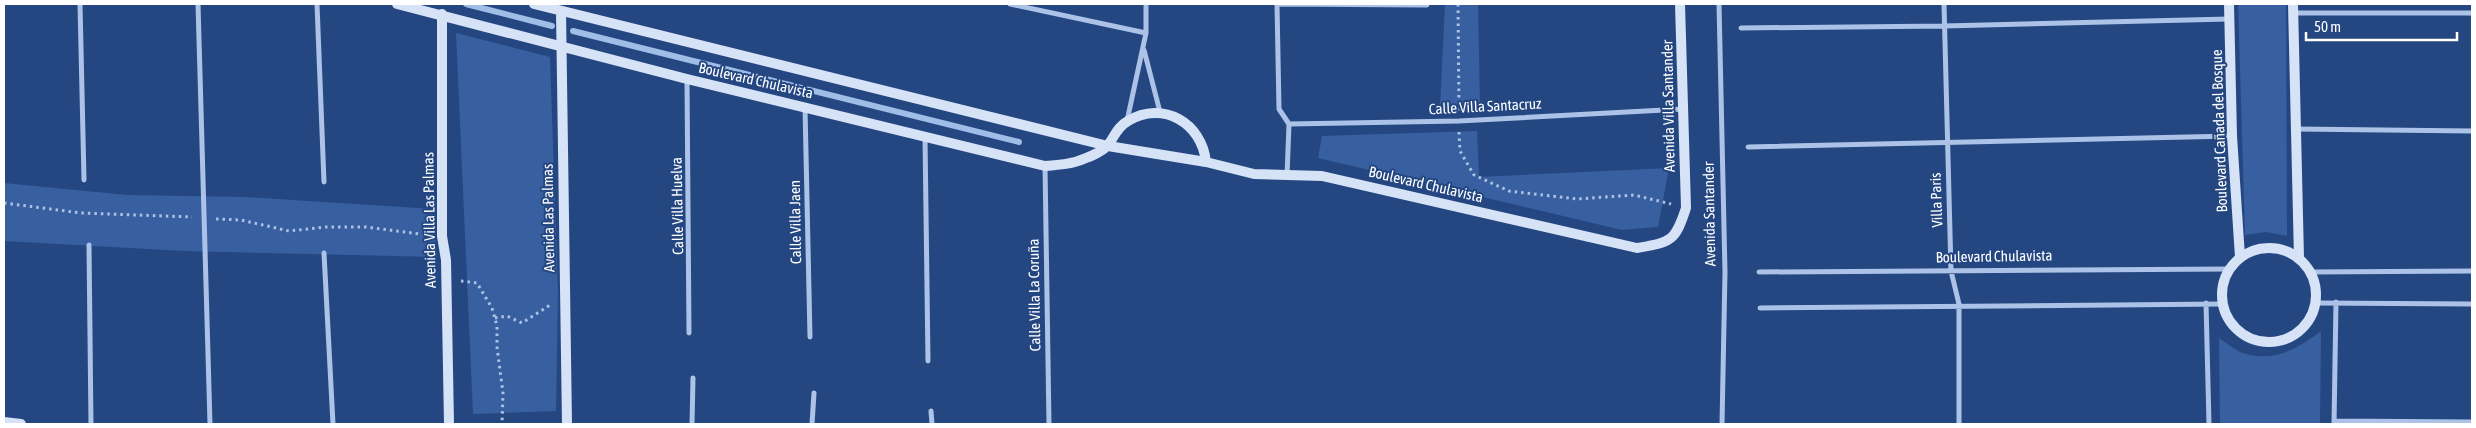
<svg xmlns="http://www.w3.org/2000/svg" width="2476" height="428" font-family="'Asap Condensed',sans-serif">
	<style>
		.green { fill: #385f9f }
		.lines { fill: none; stroke-linecap: round; stroke-linejoin: round }
		.stream { stroke: #a0bde8; stroke-width: 6 }
		.path { stroke: #acc3e7; stroke-width: 3; stroke-dasharray: 2.5 4; stroke-linecap: butt }
		.street { stroke: #acc3e7; stroke-width: 5 }
		.secondary { stroke: #d6e2f6; stroke-width: 10 }
		.labels { text-anchor: middle; dominant-baseline: central; stroke-width: 4; stroke-linejoin: round; paint-order: stroke }
		.street-label { font-size: 15px; fill: #fff; stroke: #244782 }
	</style>
	<rect width="100%" height="100%" fill="#244782"/>
	<path class="green" d="M1445,4H1478L1480,105L1440,108Z
		M2238,4H2286L2287,236L2266,232L2245,235Z
		M456,33L550,57L558,293L556,411L473,414Z
		M1477,131L1479,177L1669,168L1658,227L1622,230L1318,158L1322,136Z
		M4,183L127,195L245,197L433,209L437,257L184,251L4,241Z
		M2321,331L2320,424H2220L2219,338C2227,343 2237,352 2246,354C2276,362 2298,348 2321,331Z"/>
	<g class="lines">
		<path class="stream" d="M466,4L552,26
			M573,31L1019,142"/>
		<path class="path" d="M1458,4L1459,111
			M1459,132L1460,151L1474,175L1509,191L1577,199L1634,195L1671,204
			M4,203L81,213L192,217
			M216,219L241,220L289,231L326,227H366L428,235
			M461,281L477,283L492,308L497,326V347L503,393L502,424
			M495,318L507,316L522,323L550,305"/>
		<path class="street" d="M80,4L84,180
			M198,4L210,424
			M317,4L324,182
			M1010,4L1146,33
			M1277,4L1279,109L1289,124L1287,176
			M1277,4L1427,5
			M1719,4L1725,272L1722,424
			M1944,4L1951,271L1959,304V424
			M2294,13H2472
			M1741,28L1944,26L2229,19
			M1144,50L1160,112
			M687,80L689,333
			M805,108L810,337
			M1127,121L1146,33V4
			M1289,124L1459,121L1683,109
			M2296,129L2472,131
			M925,137L928,361
			M1748,147L2232,136
			M1045,166L1049,424
			M89,245L91,424
			M324,253L333,424
			M1759,272L2229,269
			M2311,272L2472,271
			M2206,303L2209,424
			M2316,303L2472,304
			M1760,308L2222,304
			M931,411L932,424
			M2334,421L2472,422
			M692,424L693,378
			M812,424L814,393
			M2334,424L2336,302"/>
		<path class="secondary" d="M397,4L687,79L1045,166C1059,165 1073,164 1086,158C1092,156 1102,151 1106,147C1114,140 1115,128 1128,121C1163,100 1202,123 1206,162
			M534,4L1108,146L1206,162L1254,174L1322,176L1637,248C1671,242 1675,242 1686,208L1680,4
			M2229,4L2232,136L2240,257
			M2293,4L2299,258
			M561,11L567,424
			M442,14V236L446,260L449,424
			M2222 295a47 47 0 1 1 94 0a47 47 0 1 1-94 0Z
			M4,422L21,424"/>
	</g>
	<g class="labels">
		<g class="street-label">
			<text transform="translate(756 80) rotate(13)">Boulevard Chulavista</text>
			<text transform="translate(1485 106) rotate(-3)">Calle Villa Santacruz</text>
			<text transform="translate(1668 106) rotate(-91)">Avenida Villa Santander</text>
			<text transform="translate(2219 131) rotate(-92)">Boulevard Cañada del Bosque</text>
			<text transform="translate(1426 184) rotate(13)">Boulevard Chulavista</text>
			<text transform="translate(1936 200) rotate(-92)">Villa Paris</text>
			<text transform="translate(677 206) rotate(-91)">Calle Villa Huelva</text>
			<text transform="translate(1709 214) rotate(-91)">Avenida Santander</text>
			<text transform="translate(548 218) rotate(-91)">Avenida Las Palmas</text>
			<text transform="translate(429 220) rotate(-91)">Avenida Villa Las Palmas</text>
			<text transform="translate(795 222) rotate(-91)">Calle Villa Jaen</text>
			<text transform="translate(1994 256) rotate(-1)">Boulevard Chulavista</text>
			<text transform="translate(1034 295) rotate(-91)">Calle Villa La Coruña</text>
		</g>
	</g>
	<rect width="2476" height="428" fill="none" stroke="#ffffff" stroke-width="10"/>
	<path d="M2306 32v8h151v-8" fill="none" stroke="#ffffff" stroke-width="2.5"/>
	<text x="2314" y="32" font-size="15" fill="#ffffff" stroke="#244782" stroke-width="4" paint-order="stroke">50 m</text>
</svg>
